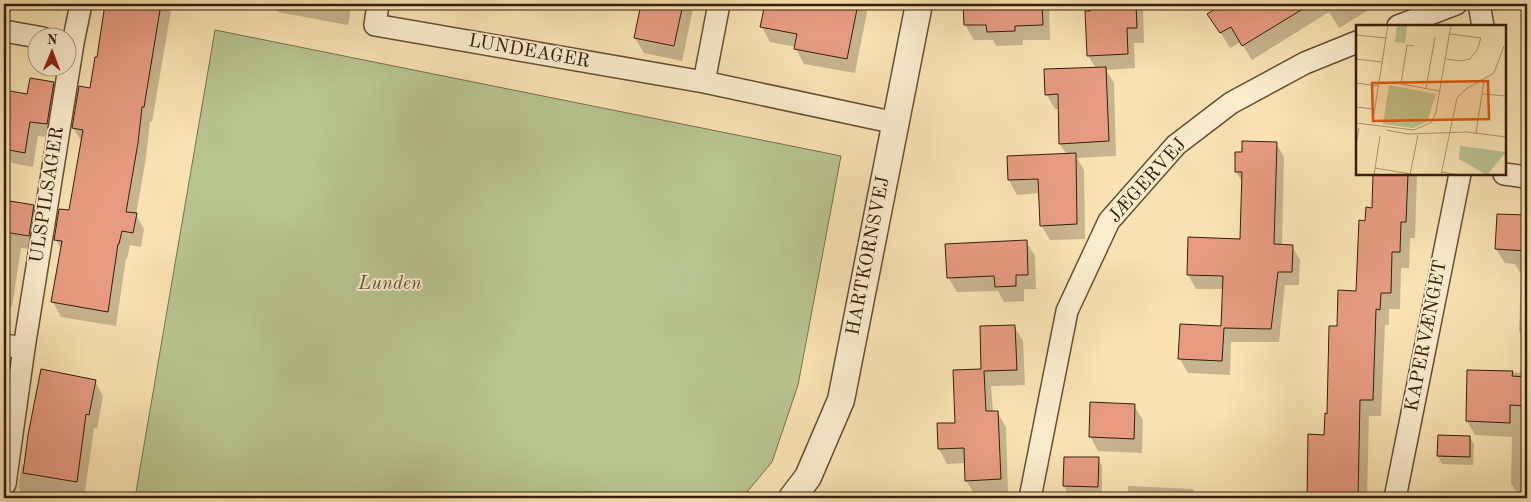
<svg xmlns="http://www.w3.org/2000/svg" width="1531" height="502" font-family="'Old Standard TT',serif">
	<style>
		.green { fill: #b8c591; stroke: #76724c }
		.shadow { fill: #0003 }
		.building { fill: #e79c82; stroke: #351e08 }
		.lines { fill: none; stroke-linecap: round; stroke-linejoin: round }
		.minor-casing { stroke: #664f33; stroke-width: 24 }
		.tertiary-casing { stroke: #664f33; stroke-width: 29 }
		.minor { stroke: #fbedce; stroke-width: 21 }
		.tertiary { stroke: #fbedce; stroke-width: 26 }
		.labels { text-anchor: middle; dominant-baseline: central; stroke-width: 4; stroke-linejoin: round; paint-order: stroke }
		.street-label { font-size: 19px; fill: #351e08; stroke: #fbedce }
		.park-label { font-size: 19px; font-style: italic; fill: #5c5031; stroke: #fbedce }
		.inset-road { fill: none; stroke: #ab946f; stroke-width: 1 }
		.view { fill: #df560c; fill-opacity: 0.15; stroke: #df560c; stroke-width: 2.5 }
		.inset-edge { fill: none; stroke: #351e08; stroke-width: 2.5 }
	</style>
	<rect width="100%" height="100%" fill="#f9e3b3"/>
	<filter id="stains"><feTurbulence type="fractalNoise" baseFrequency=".004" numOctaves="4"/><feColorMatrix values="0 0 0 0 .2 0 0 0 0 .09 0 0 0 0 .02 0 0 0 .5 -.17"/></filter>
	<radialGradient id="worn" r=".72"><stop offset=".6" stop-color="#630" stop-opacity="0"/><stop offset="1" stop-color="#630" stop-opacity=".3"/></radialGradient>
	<path class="green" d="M215,30L841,156L798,385L772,462L742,498H135Z"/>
	<path class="shadow" d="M25,4H60L58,11L26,6Z
		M106,4H172L152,122L150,121L146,158L136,215L144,229L141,247L130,245L127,259L126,258L116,326L61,317L53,302L62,250L55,239L70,212L82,142L73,128L91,89L98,59Z
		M274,4H352L348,25L278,12Z
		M510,4H537L536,9Z
		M631,4H694L682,61L644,53L635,38L641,11L634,10Z
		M766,4H862L867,12L855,73L804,64L796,49V47L770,42L762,27Z
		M965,4H1049L1050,40H1023V45L996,46L993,40H974L965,25Z
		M1091,4H1143L1144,43H1134L1135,68L1106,70L1114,83L1116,156L1077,158L1084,170L1085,239L1050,240L1041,225L1040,193L1017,195L1009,180L1067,155L1060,144L1059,109H1055L1046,94L1096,69L1088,55Z
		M1226,4H1373L1375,6L1339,28L1329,12L1252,60L1241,42L1230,48L1209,14Z
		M53,83L62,98L55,138L38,136L33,167L12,163L9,158L4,157V91L28,95Z
		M1276,143L1284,157L1282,245L1292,246L1300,260L1299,285H1285L1279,342H1231L1230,375L1188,373L1180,359L1223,327L1224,289H1196L1188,275L1241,240L1243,183L1236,172Z
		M1374,174H1417L1415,238H1410L1409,268H1401L1400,309H1389V325H1385L1381,416H1369L1367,498H1308L1309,436H1325L1338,327L1357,292L1367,222L1373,209Z
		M4,201L34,206L42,221L37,250L21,248L12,307L4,306Z
		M1498,215L1527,217V346L1519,331L1521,274L1515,264L1505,263L1496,249Z
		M1026,242L1035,256L1036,289H1024V301L1004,302L998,291L957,292L948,277Z
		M1014,326L1023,341L1025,385L991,386L993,412H997L1006,427L1008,494L985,495L987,498H866L865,496L973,492L966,480L965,463L947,464L939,449L938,425L957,424L983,370Z
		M1468,371L1527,373V498H1520L1511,483L1512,437L1475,435L1467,421Z
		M95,381L103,396L97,429L94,428L84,498H20L21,492L18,487L22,464L25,465Z
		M1134,406L1143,420L1142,453L1098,451L1090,436Z
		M1439,436L1470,437L1474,445L1473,465L1442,464L1438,456Z
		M1098,458L1102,466V494L1068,493L1064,486Z
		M1128,486L1193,489L1199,498H1128Z"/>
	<path class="building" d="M105,4H161L144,107H142L138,143L126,212L137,213L133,233L122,231L119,244H118L108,312L51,302L62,241L54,240L59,209L69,210L83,130L72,128L79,86L90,88L95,57H97Z
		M641,4H683L674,46L634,38Z
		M765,4H858L847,59L794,49L797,34L760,27Z
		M963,4H1042L1043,25L1015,26V31L987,32L986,25H964Z
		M1090,4H1136L1137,28H1127L1128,54L1087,56L1085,11H1090Z
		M1223,4H1311L1242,46L1231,27L1220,33L1207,14Z
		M1106,67L1109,141L1059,144L1058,94L1045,95L1044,69Z
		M30,78L54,82L47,124L30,122L25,153L4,149V90L27,94Z
		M1242,141L1277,142L1274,244L1293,245L1292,272H1278L1271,329L1224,328L1222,361L1178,359L1180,324L1221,326L1223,276L1187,275L1188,237L1240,239L1242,172H1235V152H1242Z
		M1076,153L1077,224L1040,226L1038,179L1008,180L1007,156Z
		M1373,174H1408L1406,222H1401L1400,252H1392L1391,293H1381L1380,310L1376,309L1373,400H1360L1358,498H1307L1308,434L1324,435L1325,413L1327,414L1329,326H1337L1338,290L1356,291L1359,220L1365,221L1366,207L1372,208Z
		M4,200L34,205L29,236L4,232Z
		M1497,214L1527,215V251L1495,249Z
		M1027,240L1028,275H1016V286L995,287L994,276L947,278L945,244Z
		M1015,325L1017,370L984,371L986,411H998L1001,479L965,481L964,448L938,449L937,423H955L953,370L981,369L980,326Z
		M41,369L96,380L89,415L86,414L77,482L23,473L28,435Z
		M1467,370L1513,371L1512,376L1527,377V406L1510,405V423L1466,421Z
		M1090,402L1135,404L1134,439L1089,437Z
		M1438,435L1470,436V457L1437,456Z
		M1064,457H1099L1098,487L1063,486Z"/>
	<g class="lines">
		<g class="minor-casing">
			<path id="minor" d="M378,4L375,25L704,82L896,123
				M1479,4L1483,26
				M1398,26L1456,4
				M4,31L43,38
				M704,82L719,4
				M1504,174L1527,177
				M4,345L24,348
				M5,484L24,348L73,43L81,4
				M1030,498L1067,311L1109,221L1176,145L1231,103L1305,63L1357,42
				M1395,498L1460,174"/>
		</g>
		<g class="tertiary-casing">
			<path id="tertiary" d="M792,498L808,477L841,400L919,4"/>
		</g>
		<use href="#minor" class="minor"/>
		<use href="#tertiary" class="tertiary"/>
	</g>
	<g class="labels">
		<g class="street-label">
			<text transform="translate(529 52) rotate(10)">LUNDEAGER</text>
			<text transform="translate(1148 181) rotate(-48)">JÆGERVEJ</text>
			<text transform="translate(48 195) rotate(-81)">ULSPILSAGER</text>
			<text transform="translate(869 256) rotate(-79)">HARTKORNSVEJ</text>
			<text transform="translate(1427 336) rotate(-79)">KAPERVÆNGET</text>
		</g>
		<g class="park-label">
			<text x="390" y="284">Lunden</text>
		</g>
	</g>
	<g transform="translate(1356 25)">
		<rect width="150" height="150" fill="#f9e3b3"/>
		<path d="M41,0L51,1L49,18L39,17ZM33,60L80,69L71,97L57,103L27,99ZM104,121L150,127L131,150L103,134Z" fill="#b8c591"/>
		<path class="inset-road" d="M0,10L30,13M58,21L51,20L45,59L84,66M0,34L26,37M90,34L105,36L114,34L121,25L125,13L94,9M0,58L22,61M70,63L79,12M127,69L150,71M0,82L18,84M17,95L32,0M0,98L58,105L76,97L80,87L95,0M30,105L52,109L111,107L150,112M120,108L128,56M0,120L3,103M19,143L55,149M86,147L103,150M18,150L24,111M54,150L62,110M85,150L101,73L110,64L138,48L148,21"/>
		<path class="view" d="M132,56L133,94L17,96L16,58Z"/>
		<rect width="150" height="150" class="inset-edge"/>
	</g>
	<rect width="1531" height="502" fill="none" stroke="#f9e3b3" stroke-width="20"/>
	<rect x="5" y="5" width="1521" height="492" fill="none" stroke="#351e08" stroke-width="2.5"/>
	<rect x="10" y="10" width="1511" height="482" fill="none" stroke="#351e08"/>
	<g transform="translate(52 52) rotate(1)"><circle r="24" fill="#fbedce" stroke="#ac9a7f"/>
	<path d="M0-4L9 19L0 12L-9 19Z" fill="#8f2418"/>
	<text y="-8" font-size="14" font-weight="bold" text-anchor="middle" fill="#351e08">N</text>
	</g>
	<rect width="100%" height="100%" filter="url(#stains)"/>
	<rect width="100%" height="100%" fill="url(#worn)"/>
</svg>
